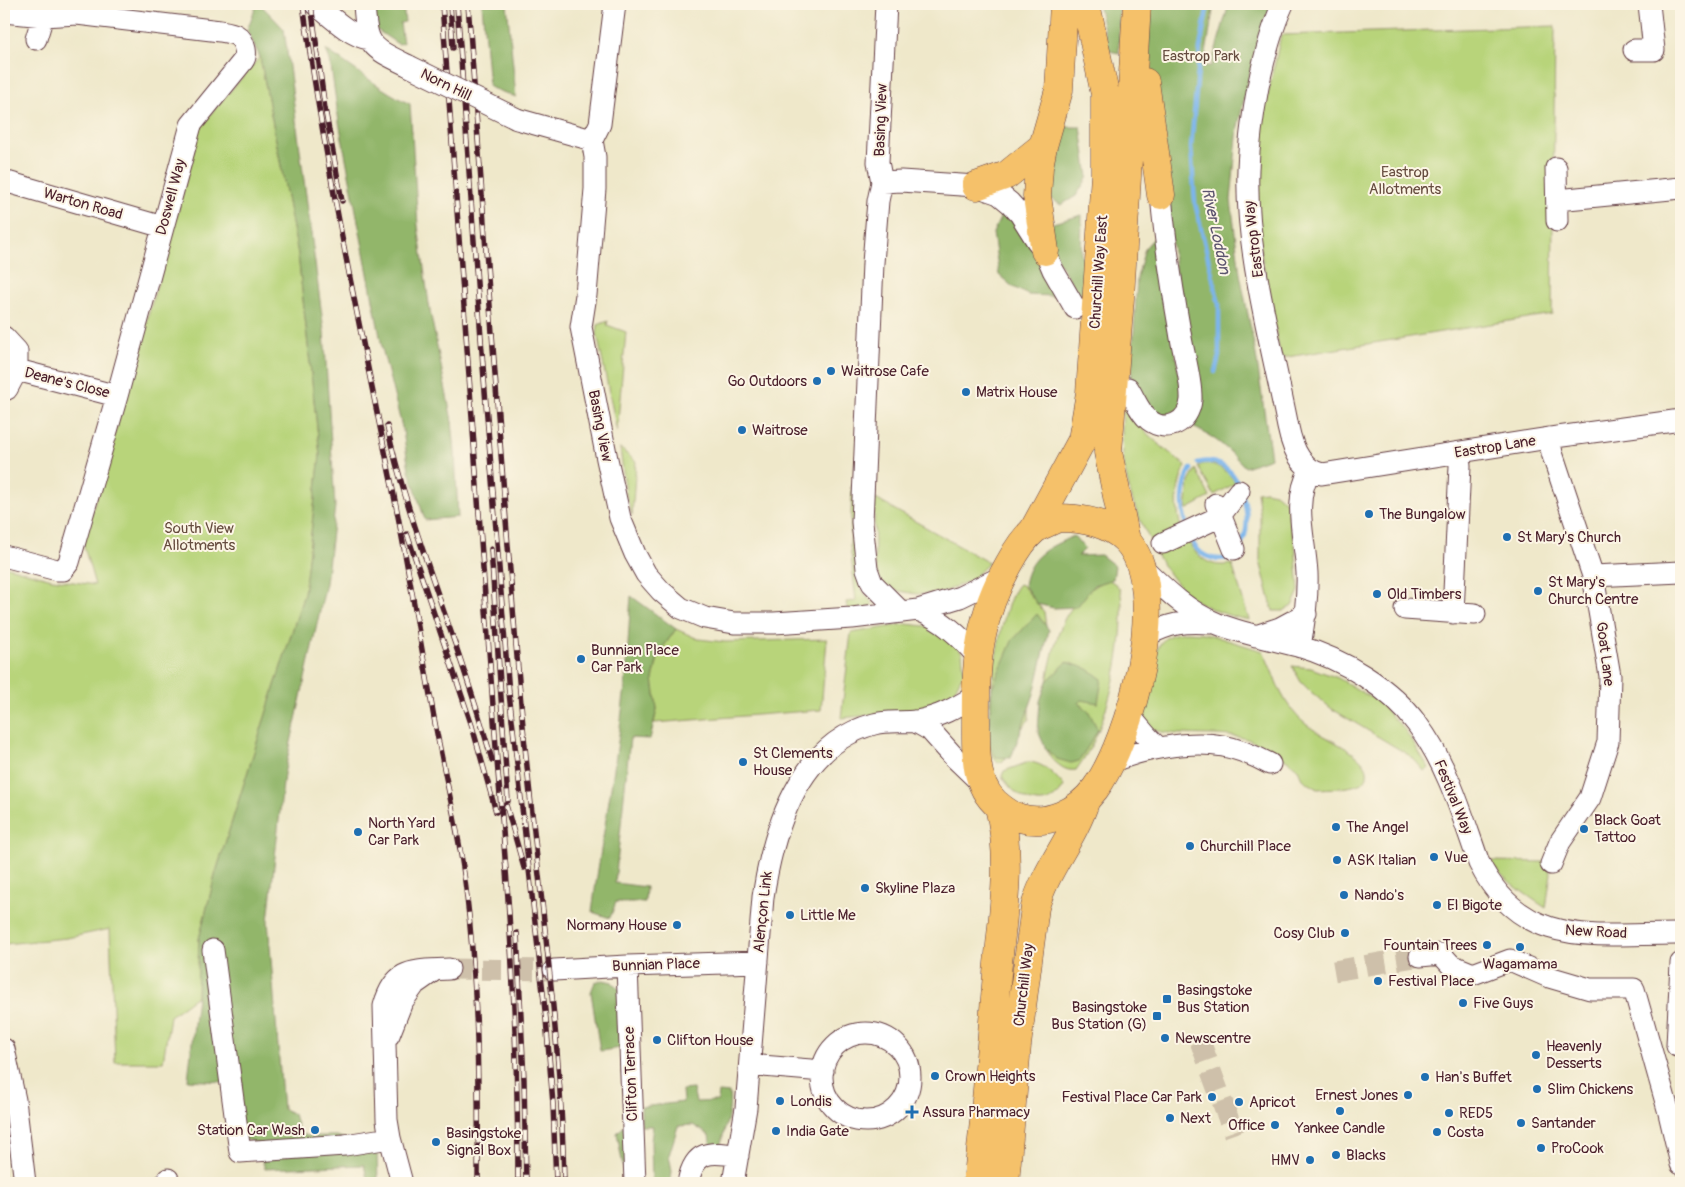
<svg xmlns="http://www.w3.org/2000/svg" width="1685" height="1187" font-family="Pangolin,sans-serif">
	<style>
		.green { fill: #b8d47a; stroke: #817a52 }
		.forest { fill: #92b66a; stroke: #6e6a4a }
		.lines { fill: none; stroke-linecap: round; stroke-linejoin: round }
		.stream { stroke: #7cb5ec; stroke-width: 4.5 }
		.minor-tunnel { stroke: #cec0aa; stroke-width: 21; stroke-dasharray: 21 11; stroke-linecap: butt }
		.minor-casing { stroke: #633d43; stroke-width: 23 }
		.major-casing { stroke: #633d43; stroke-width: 29 }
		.minor { stroke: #fff; stroke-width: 21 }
		.major { stroke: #f5c16b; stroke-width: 28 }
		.rail-casing { stroke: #4a1f2b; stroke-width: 5.5 }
		.rail { stroke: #fcf5e5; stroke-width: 4; stroke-dasharray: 11; stroke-linecap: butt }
		.minor-bridge-casing { stroke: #633d43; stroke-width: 23; stroke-linecap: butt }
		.minor-bridge { stroke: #fff; stroke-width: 21 }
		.poi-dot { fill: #1f6fb2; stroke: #fcf5e5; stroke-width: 2 }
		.labels { text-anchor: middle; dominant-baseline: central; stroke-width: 4; stroke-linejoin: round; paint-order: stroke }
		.park-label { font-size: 15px; fill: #664c3f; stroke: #fcf5e5 }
		.street-label { font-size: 15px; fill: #4a1f2b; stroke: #fcf5e5 }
		.poi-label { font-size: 15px; fill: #4a1f2b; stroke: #fcf5e5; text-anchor: start }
		.water-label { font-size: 16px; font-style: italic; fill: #5c546f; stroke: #fcf5e5 }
	</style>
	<rect width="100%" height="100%" fill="#fcf5e5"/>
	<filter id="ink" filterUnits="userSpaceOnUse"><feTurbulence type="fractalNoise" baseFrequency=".02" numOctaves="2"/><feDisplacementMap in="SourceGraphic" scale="10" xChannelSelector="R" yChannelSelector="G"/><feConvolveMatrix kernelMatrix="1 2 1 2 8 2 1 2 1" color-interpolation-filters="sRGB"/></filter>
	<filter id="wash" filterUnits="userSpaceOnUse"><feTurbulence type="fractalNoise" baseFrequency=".0096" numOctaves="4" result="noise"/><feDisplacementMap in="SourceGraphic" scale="20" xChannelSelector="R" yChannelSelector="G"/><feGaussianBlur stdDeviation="1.12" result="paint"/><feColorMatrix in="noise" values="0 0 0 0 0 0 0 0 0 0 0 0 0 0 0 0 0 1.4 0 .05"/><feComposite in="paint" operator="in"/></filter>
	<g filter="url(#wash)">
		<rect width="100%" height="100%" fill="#efe8ca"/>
		<path class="green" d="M1555,26L1552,314L1281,358L1256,226L1259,136L1281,35Z
			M260,57L298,254L320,455L304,594L216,872L199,939L197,996L170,1016L163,1062H115L110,929L67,938L4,944V566L52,579L95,585L83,543L174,226L200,126Z
			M608,321L607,325L626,332L617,431L597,334L598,325Z
			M1127,409C1144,435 1163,447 1186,466C1176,485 1175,507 1181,527L1152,544C1128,499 1119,463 1123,411Z
			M620,448L636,462L632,515L626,494Z
			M1202,464C1216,462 1228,471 1236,483L1214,495L1198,467Z
			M1196,469L1210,497L1186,510L1189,482Z
			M852,485L855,486L856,536L862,590L872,603V606L848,612L846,602L856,601L850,545Z
			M1265,491L1275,493L1286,502L1290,526L1295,544L1299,591L1292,606L1283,611H1273L1260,561V514L1257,492Z
			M874,498L989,563L971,580L941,593L916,594L889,589L879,579L875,563Z
			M1185,537C1197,556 1208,569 1232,564L1249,620C1226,616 1198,606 1181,588C1171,578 1163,565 1155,553Z
			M1109,580C1113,582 1118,585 1120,590C1122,597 1122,606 1122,613C1122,654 1112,696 1097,734C1092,746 1084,759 1076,770C1069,771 1064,769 1059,765C1054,761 1049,756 1047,750C1035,725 1052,644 1064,620C1071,606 1093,582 1109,580Z
			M1019,584L1023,586L1044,612L1046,627L1029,698V719L1012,742L1007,757L1003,761L998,763C994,759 991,756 990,750C983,725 1000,602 1019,584Z
			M906,624L934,627L962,652L964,672L955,689L944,702L926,710L841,718L851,633Z
			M676,629L698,639L725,642L827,639L821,710L654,723L657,709L653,679L659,653Z
			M1186,632L1204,633L1263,651C1274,673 1279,697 1297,716C1305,725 1317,732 1328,738C1339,745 1371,759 1367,776C1366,780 1363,783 1359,784C1347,789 1330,788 1317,789C1313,785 1306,783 1302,778C1300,775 1299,770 1297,768C1289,759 1254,740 1243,738C1220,732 1167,738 1151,728C1146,724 1144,717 1143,711C1147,692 1151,647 1167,637C1172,634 1180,633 1186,632Z
			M1292,666L1311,668L1338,678L1377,701L1405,730L1429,768L1424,771L1412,757L1332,709L1311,692L1301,682Z
			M1029,762C1044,763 1055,775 1064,786C1047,816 1015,799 1002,776L1004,771Z
			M1489,861L1545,862L1551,873L1546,908C1525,894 1505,881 1489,861Z"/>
		<path class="forest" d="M257,4H260L284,29L324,331L335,506L326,583L284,774L268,921L283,1109L294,1114L299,1132L307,1136H337L377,1150L378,1183H368L364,1165L265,1169L257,1143L244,1139L224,1082L188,1080L197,996L199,939L216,872L304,594L320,455L298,254L260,57L247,30Z
			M372,4H403L405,22L400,23L403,43L398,44L374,28Z
			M482,4H507L516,97L489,87Z
			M1098,4H1119V53L1109,51Z
			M1150,4H1214L1204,66H1211L1229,4H1273L1259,33L1238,126L1231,200L1240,274L1256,355L1271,458L1245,467C1228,449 1218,439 1195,428L1148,54Z
			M326,50C353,67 382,91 410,104L418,226L430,311L452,421L455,452L458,517L425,520L409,470L403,431L383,352L339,122L330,60Z
			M1060,127H1081L1088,177L1076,196L1061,205L1043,193Z
			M1082,215L1081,255L1088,271L1089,295L1082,300L1046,241L1053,223Z
			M1001,216L1009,217L1042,260L1057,285L1054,296L1028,295L1013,287L999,275L993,233Z
			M1153,239L1158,241L1184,408L1165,415L1155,416L1131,384L1137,278L1145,248Z
			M1074,536L1085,549L1078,556L1101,555L1115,566L1113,579L1094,585L1077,607L1054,608L1037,604L1024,585C1029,555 1049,547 1074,536Z
			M631,596L676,629L659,653L653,679L657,709L650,739L630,738L615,883L646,887L645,902H616L610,918L592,912C601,842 615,773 623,703C628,668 628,632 631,596Z
			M1037,614L1049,630L1034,694L1011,758L996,757L989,746V733L992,688L1012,641Z
			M1067,662L1088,669L1102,679L1098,703L1082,700L1079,703L1089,712L1098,730L1079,761L1071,763L1057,759L1046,749L1038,731L1040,701L1047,681Z
			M603,980L612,982L621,991L628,1082L632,1183H626L617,1133L625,1125L621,1048L600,1051L591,992L595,982Z
			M693,1089L696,1102L718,1101L719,1092L729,1093C732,1113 724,1129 720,1148L711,1149L709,1135L693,1125L678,1126L669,1155L672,1171L671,1179L678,1183H652L651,1141L653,1126H641V1107L683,1102L682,1090Z"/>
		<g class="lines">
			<path class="stream" d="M1208,4L1200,48L1191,147L1195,203L1219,304V356L1215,372
				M1198,463C1214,458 1229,467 1237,481
				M1186,524C1181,507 1182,484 1191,469
				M1191,538C1196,555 1214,563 1230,557
				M1240,546C1249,533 1248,512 1243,497"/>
		</g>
	</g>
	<g filter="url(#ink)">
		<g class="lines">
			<path class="minor-tunnel" d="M449,969L554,970
				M1334,971L1420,956
				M1200,1041L1234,1134"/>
			<g class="minor-casing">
				<path id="minor" d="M315,4C329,15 351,37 369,39
					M364,4C367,47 370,47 409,66
					M615,4L600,124L592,140L595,157V189L586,295L581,327L607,459L620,518L635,554L646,574L661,591L681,608L705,618L734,623H774L852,618L918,610L960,597L1001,577
					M886,4L878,162L882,182L878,201L873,263L862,522L867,569L872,583L901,612
					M1283,4C1271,30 1264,58 1258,87C1253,114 1249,142 1248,169C1245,252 1272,345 1288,427C1292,447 1300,469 1322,474L1549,438L1681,420
					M4,12L43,16L77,14L220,31C233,33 242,34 245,49C246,54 246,57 243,61L191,125L117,396L69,562L63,570H57L4,556
					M36,39L43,16
					M1634,50H1654L1649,4
					M517,119L592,140
					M1556,168L1557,221
					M4,181L163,227
					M882,182L901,181L976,186L999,194L1010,203L1020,214L1037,241L1045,251L1053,270L1075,308
					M1557,200L1681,188
					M4,337L17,351V370L7,389L4,390
					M17,370L117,396
					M1128,388C1135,399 1140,413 1149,420C1167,434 1189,422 1191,400C1192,380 1183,353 1180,332C1172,287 1165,241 1161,195
					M1549,438L1552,453L1593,576L1610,676L1608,742L1590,798L1560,842L1551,864
					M1216,504L1234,549
					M1163,543L1219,517L1239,491
					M1140,565C1164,588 1186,611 1218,624C1244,634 1271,639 1298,646C1343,659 1390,687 1417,724C1448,765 1462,815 1479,863C1523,952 1599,933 1681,934
					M1593,576L1681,572
					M1405,609L1475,614
					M918,610C943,620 960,636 977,656
					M1453,613L1460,466L1459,453
					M1145,636C1170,623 1184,621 1211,623
					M1256,636L1280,628L1306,614
					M1300,647C1304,622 1308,598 1307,573C1305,537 1292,503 1310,470
					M1129,715C1139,726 1147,738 1158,747
					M914,721L930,730L955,758L981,783
					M1110,763C1140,749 1190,740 1223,746C1240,749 1255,756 1270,764
					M213,950L240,1152L345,1145L390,1138
					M1420,956L1441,954L1451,965L1473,974L1510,960L1549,977L1590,989H1634L1669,1113L1681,1164
					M627,966L635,1183
					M554,970L627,966L758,962
					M822 1077a44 44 0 1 1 88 0a44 44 0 1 1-88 0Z
					M389,1035L402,1002L415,984L435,970
					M1677,1046L1681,963
					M4,1049L15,1100L25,1183
					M750,1065L823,1071
					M168,1179V1183
					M402,1183L390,1138L387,1120L384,1006C395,967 413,971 449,969
					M688,1183C694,1150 710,1151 738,1156
					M733,1183L746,1108L763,897C773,830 799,744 874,724C888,720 902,723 916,721C940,717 955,708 975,696"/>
			</g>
			<g class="major-casing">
				<path id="major" d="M1145,82L1161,195
					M976,186L1007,175L1043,146
					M1045,251L1037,196L1039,167L1043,146L1059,90L1064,4
					M1058,518C1082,518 1108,522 1126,540C1173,589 1130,742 1095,789C1078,812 1047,826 1020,818C1013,816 1008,813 1003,809C973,789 976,753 976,721C975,663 979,616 1009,564C1015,553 1023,539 1034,530C1040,525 1050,522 1058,518Z
					M1034,529L1082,440L1090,393L1105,175V94L1086,4
					M1126,540L1108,452L1120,298L1137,4
					M977,1183C986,1114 991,1044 997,974C1002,919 1013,861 999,807
					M1005,1183L1017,1045L1035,907C1046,868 1074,838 1086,799"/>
			</g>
			<use href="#minor" class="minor"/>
			<use href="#major" class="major"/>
			<g class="rail-casing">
				<path id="rail" d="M303,4C325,163 358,319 390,476C406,552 418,630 432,706C442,767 459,828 466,889C478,986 479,1086 478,1183
					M311,4L325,109L342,201
					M442,4L497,761C510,901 518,1042 518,1183
					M450,4L453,48
					M457,4L483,366L509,693L546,1019L553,1104L556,1183
					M468,4C486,241 501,478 522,715C536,871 561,1026 564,1183
					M387,426C401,491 424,553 445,615C462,663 478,711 492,760
					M407,534L472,726L496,812
					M491,549L508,801
					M506,805L524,868
					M517,933L524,1080L526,1183"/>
			</g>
			<use href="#rail" class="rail"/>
			<g class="minor-bridge-casing">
				<path id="minor-bridge" d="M409,66L517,119"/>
			</g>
			<use href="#minor-bridge" class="minor-bridge"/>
		</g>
	</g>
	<g class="poi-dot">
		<circle cx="831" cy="371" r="5"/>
		<circle cx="817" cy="381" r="5"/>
		<circle cx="966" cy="392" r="5"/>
		<circle cx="742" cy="430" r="5"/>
		<circle cx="1369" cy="514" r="5"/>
		<circle cx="1507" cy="537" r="5"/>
		<circle cx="1538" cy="591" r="5"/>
		<circle cx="1377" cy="594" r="5"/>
		<circle cx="581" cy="659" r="5"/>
		<circle cx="743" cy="762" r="5"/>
		<circle cx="1336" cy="827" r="5"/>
		<circle cx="1584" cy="829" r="5"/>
		<circle cx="358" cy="832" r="5"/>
		<circle cx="1190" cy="846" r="5"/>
		<circle cx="1434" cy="857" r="5"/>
		<circle cx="1337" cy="860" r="5"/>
		<circle cx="865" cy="888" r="5"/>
		<circle cx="1344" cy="895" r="5"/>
		<circle cx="1437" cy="905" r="5"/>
		<circle cx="790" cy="915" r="5"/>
		<circle cx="677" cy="925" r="5"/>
		<circle cx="1345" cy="933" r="5"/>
		<circle cx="1487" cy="945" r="5"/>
		<circle cx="1520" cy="947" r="5"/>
		<circle cx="1378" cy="981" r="5"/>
		<rect x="1162" y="994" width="10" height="10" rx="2.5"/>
		<circle cx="1463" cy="1003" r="5"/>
		<rect x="1152" y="1011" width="10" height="10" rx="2.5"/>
		<circle cx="1165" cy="1038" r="5"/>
		<circle cx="657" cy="1040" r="5"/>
		<circle cx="1536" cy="1055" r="5"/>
		<circle cx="935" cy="1076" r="5"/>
		<circle cx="1425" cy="1077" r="5"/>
		<circle cx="1537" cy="1089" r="5"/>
		<circle cx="1408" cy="1095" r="5"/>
		<circle cx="1212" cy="1097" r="5"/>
		<circle cx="780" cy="1101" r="5"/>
		<circle cx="1239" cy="1102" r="5"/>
		<circle cx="1340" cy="1111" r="5"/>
		<path d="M909.5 1104.5h5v5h5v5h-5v5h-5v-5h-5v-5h5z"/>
		<circle cx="1449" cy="1113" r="5"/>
		<circle cx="1170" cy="1118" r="5"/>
		<circle cx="1521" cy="1123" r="5"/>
		<circle cx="1275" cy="1125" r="5"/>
		<circle cx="315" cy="1130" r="5"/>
		<circle cx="776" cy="1131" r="5"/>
		<circle cx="1437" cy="1132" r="5"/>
		<circle cx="436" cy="1142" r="5"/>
		<circle cx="1541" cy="1148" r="5"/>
		<circle cx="1336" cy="1155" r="5"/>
		<circle cx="1310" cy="1160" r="5"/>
	</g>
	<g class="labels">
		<g class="park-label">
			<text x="1201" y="56">Eastrop Park</text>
			<text x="1405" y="172">Eastrop<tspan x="1405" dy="17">Allotments</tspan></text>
			<text x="199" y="528">South View<tspan x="199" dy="17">Allotments</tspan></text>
		</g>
		<g class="street-label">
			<text transform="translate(446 85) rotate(26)">Norn Hill</text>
			<text transform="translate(881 120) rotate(-88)">Basing View</text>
			<text transform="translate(171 197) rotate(-75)">Doswell Way</text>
			<text transform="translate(83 204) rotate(16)">Warton Road</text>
			<text transform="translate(1254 239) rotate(-97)">Eastrop Way</text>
			<text transform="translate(1099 272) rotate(-86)">Churchill Way East</text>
			<text transform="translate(67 383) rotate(14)">Deane's Close</text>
			<text transform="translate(600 426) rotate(79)">Basing View</text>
			<text transform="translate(1495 447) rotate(-9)">Eastrop Lane</text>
			<text transform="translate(1605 654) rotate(83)">Goat Lane</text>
			<text transform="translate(1453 797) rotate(68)">Festival Way</text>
			<text transform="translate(763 912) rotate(-84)">Alençon Link</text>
			<text transform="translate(1596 932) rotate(3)">New Road</text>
			<text transform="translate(656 965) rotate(-2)">Bunnian Place</text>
			<text transform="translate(1024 985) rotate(-83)">Churchill Way</text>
			<text transform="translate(631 1074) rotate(-92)">Clifton Terrace</text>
		</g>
		<g class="poi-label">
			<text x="841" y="371">Waitrose Cafe</text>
			<text x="807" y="381" text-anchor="end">Go Outdoors</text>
			<text x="976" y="392">Matrix House</text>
			<text x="752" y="430">Waitrose</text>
			<text x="1379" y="514">The Bungalow</text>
			<text x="1517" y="537">St Mary's Church</text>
			<text x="1548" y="582">St Mary's<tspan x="1548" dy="17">Church Centre</tspan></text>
			<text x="1387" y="594">Old Timbers</text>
			<text x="591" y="650">Bunnian Place<tspan x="591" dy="17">Car Park</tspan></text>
			<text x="753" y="753">St Clements<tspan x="753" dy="17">House</tspan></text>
			<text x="1594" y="820">Black Goat<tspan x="1594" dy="17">Tattoo</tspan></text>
			<text x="368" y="823">North Yard<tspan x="368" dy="17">Car Park</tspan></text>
			<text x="1346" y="827">The Angel</text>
			<text x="1200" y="846">Churchill Place</text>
			<text x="1444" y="857">Vue</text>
			<text x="1347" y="860">ASK Italian</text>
			<text x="875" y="888">Skyline Plaza</text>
			<text x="1354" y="895">Nando's</text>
			<text x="1447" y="905">El Bigote</text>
			<text x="800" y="915">Little Me</text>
			<text x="667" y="925" text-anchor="end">Normany House</text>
			<text x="1335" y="933" text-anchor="end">Cosy Club</text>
			<text x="1477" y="945" text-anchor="end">Fountain Trees</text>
			<text x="1520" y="964" text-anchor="middle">Wagamama</text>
			<text x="1388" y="981">Festival Place</text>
			<text x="1177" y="990">Basingstoke<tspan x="1177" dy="17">Bus Station</tspan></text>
			<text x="1473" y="1003">Five Guys</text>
			<text x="1147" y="1007" text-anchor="end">Basingstoke<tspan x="1147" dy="17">Bus Station (G)</tspan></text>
			<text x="1175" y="1038">Newscentre</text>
			<text x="667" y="1040">Clifton House</text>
			<text x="1546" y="1046">Heavenly<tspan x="1546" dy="17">Desserts</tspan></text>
			<text x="945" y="1076">Crown Heights</text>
			<text x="1435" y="1077">Han's Buffet</text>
			<text x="1547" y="1089">Slim Chickens</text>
			<text x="1398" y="1095" text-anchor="end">Ernest Jones</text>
			<text x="1202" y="1097" text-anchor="end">Festival Place Car Park</text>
			<text x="790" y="1101">Londis</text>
			<text x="1249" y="1102">Apricot</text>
			<text x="922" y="1112">Assura Pharmacy</text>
			<text x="1459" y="1113">RED5</text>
			<text x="1180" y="1118">Next</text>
			<text x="1531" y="1123">Santander</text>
			<text x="1265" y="1125" text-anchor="end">Office</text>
			<text x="1340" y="1128" text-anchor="middle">Yankee Candle</text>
			<text x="305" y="1130" text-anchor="end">Station Car Wash</text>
			<text x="786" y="1131">India Gate</text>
			<text x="1447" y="1132">Costa</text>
			<text x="446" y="1133">Basingstoke<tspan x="446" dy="17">Signal Box</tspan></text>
			<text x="1551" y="1148">ProCook</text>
			<text x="1346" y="1155">Blacks</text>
			<text x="1300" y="1160" text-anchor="end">HMV</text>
		</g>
		<g class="water-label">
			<text transform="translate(1216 231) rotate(78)">River Loddon</text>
		</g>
	</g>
	<rect width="1685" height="1187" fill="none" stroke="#fcf5e5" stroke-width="20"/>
</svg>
